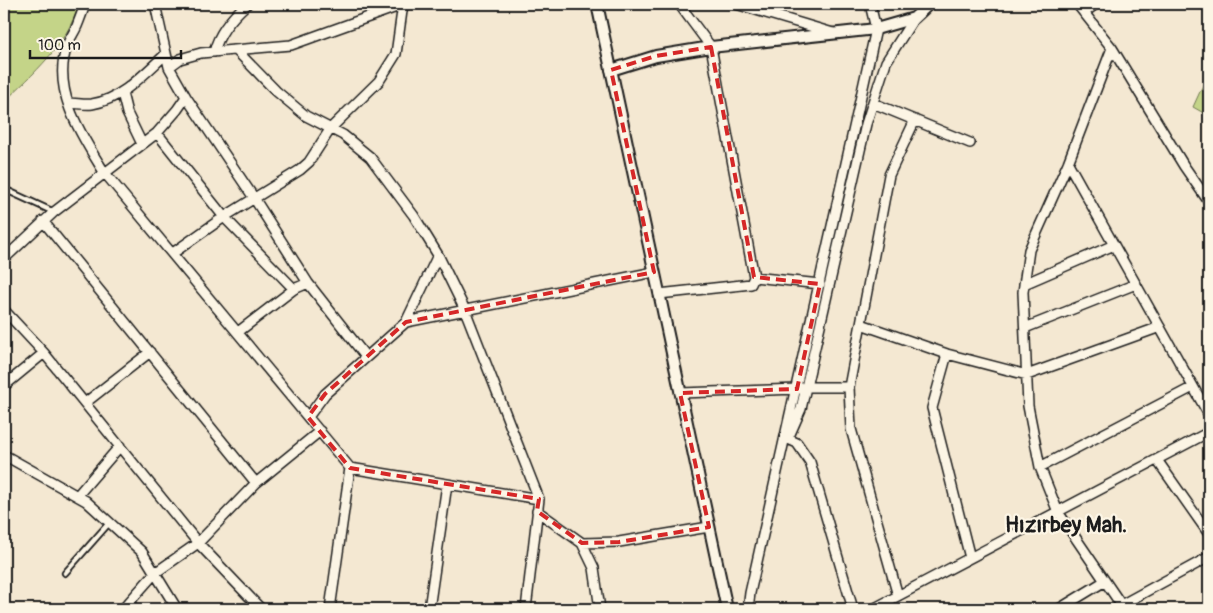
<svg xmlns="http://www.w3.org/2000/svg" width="1213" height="613" font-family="Pangolin,sans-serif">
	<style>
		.green { fill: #c4d488; stroke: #707852 }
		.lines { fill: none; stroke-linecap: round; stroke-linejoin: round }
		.service-casing { stroke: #1c1c1c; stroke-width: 8 }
		.minor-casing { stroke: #1c1c1c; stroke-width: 12 }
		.tertiary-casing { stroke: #1c1c1c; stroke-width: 14 }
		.service { stroke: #fcf5e5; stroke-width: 4.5 }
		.minor { stroke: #fcf5e5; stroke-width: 9 }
		.tertiary { stroke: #fcf5e5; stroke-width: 10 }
		.marked { fill: none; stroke: #d62828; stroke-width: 4; stroke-dasharray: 10 6; stroke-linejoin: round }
		.labels { text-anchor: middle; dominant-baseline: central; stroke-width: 4.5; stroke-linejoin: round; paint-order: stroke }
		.district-label { font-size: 22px; font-weight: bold; fill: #1c1c1c; stroke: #fcf5e5 }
	</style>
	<rect width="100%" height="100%" fill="#f4e8d2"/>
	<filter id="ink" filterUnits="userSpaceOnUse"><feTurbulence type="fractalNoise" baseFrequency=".02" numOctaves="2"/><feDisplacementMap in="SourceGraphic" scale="10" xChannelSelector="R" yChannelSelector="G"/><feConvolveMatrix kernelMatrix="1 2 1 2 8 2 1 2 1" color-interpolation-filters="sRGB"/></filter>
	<g filter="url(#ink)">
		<path class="green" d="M4,4H79C67,45 33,74 4,102Z
			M1209,72V116L1193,107Z"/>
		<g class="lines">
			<g class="service-casing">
				<path id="service" d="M4,189L54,212
					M65,573L110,522"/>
			</g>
			<g class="minor-casing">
				<path id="minor" d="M85,4C83,11 80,18 77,26C74,33 69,39 67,46C51,91 82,136 104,172L350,468L539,499
					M679,4L711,47L754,277L820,284
					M736,4L833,33
					M1077,4L1112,48L1184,166L1209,202
					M1084,13L1096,4
					M1112,48L1068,163L1029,250L1023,292L1028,406L1040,467L1058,512L1124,609
					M236,50L276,91L306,116L343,135L370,157L414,216L438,255L465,310L539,499L526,609
					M214,52C219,32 232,17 247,4
					M169,67L180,59L201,53L291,45L402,5
					M122,93L127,113L142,144
					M186,97L254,198L308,283L366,357
					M68,103C76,103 85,105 92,104C122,99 144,74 166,54
					M873,103L970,143
					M157,133L224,217L294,289
					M1068,163L1209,415
					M43,221L256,483
					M173,253L224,217L300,170L309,162L331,128L379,81L396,54L403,4
					M4,259L54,212L157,133L177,110L186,97L169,67L155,4
					M1024,284L1114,245
					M659,294L751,284L754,277
					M4,310L44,353L198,543L261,609
					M406,322L438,255
					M861,324L947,354L1027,375L1160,327
					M1025,328L1136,284
					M238,332L294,289L308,283
					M947,354L932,408L970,558
					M4,386L44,353
					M680,393L797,389L806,387H849
					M85,403L150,352
					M308,417L325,394L406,322L654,272
					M790,434L801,409L866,124L886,62L914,18
					M788,439L797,443L810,462L853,609
					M4,455L86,501L142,552L177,609
					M1157,460L1209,534
					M1040,467L1193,387
					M77,496L120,446
					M537,511L582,543L594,568L600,609
					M582,543L619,542L709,527
					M898,596L851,429L849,387L889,175L915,120
					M1121,605L1209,557
					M123,609L155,573L198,543L256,483L320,431
					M330,609L350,468
					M429,609L447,484
					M748,609L750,593L876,29L870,4
					M873,609L1209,432
					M1059,609L1105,581"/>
			</g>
			<g class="tertiary-casing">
				<path id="tertiary" d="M597,4L727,609
					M611,70L656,56L711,47L876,29L914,18L929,4"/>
			</g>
			<use href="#service" class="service"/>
			<use href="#minor" class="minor"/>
			<use href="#tertiary" class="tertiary"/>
		</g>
	</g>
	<path class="marked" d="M711,47L754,277L820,284L797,389L680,393L709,527L619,542L582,543L537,511L539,499L350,468L308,417L325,394L406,322L654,272L611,70L656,56Z"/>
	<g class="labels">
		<g class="district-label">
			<text x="1066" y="525">Hızırbey Mah.</text>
		</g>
	</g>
	<rect width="1213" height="613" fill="none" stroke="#fcf5e5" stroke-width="20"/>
	<rect x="10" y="10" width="1193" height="593" fill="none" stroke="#1c1c1c" stroke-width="2" filter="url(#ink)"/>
	<path d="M30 50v8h151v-8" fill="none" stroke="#1c1c1c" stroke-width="2.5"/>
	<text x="38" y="50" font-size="15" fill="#1c1c1c" stroke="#fcf5e5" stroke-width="4" paint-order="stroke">100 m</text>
</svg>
